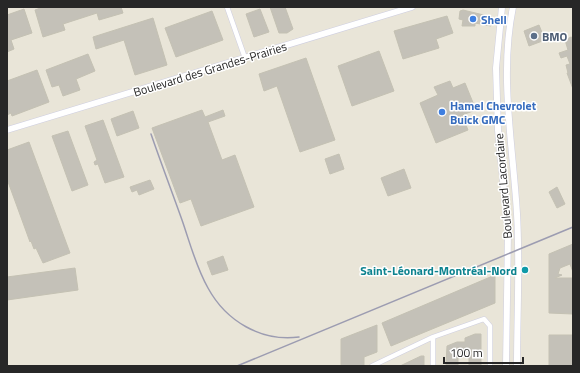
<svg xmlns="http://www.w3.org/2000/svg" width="580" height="373" font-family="'Titillium Web',sans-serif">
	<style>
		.building { fill: #c4c1b8; stroke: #c4c1b3 }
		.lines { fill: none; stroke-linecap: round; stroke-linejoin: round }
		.minor-casing { stroke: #cecee0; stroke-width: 5.5 }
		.secondary-casing { stroke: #cecee0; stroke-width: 7 }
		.minor { stroke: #fff; stroke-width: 4.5 }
		.secondary { stroke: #fff; stroke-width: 6 }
		.rail { stroke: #9c9cb1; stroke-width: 1.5 }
		.shop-dot { fill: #3f7fe0; stroke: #fff; stroke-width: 1.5 }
		.service-dot { fill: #5c6f8a; stroke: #fff; stroke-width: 1.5 }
		.culture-dot { fill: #0f9aa8; stroke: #fff; stroke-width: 1.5 }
		.labels { text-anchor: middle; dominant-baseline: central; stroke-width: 3; stroke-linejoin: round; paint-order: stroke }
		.shop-label { font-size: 12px; font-weight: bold; fill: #366cbe; stroke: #fff; text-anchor: start }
		.service-label { font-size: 12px; font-weight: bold; fill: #4e5e75; stroke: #fff; text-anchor: start }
		.street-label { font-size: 12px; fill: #272727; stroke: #fff }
		.culture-label { font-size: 12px; font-weight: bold; fill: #0d838f; stroke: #fff; text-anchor: end }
	</style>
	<rect width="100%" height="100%" fill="#e9e5d8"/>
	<path class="building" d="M43,7H121L123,13L99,20L97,13L63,24L65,30L43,37L35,10Z
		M270,7H285L293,29L287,33H279Z
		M24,9L32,33L11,40L14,49L7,52V15Z
		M260,9L269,32L254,37L246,14Z
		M463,10L492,17L491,26L475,23V26H462L463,20L459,19L460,11Z
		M212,11L223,40L176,57L165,28Z
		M447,16L453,33L436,39L439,48L403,59L394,31Z
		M153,18L167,65L135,75L124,40L96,49L93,37Z
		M539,25L545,40L529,46L524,31Z
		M571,37L573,38V89L567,73H568L566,65L570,64L567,56L561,58L559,53L568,50L565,40Z
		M379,51L394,91L352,106L338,66Z
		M88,54L95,71L76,79L80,90L63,96L59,85L52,87L46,70Z
		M306,58L335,140L300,152L277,86L264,91L259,74Z
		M37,70L49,102L12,116L11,113L7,115V81Z
		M450,81L453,88L465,83L476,110L462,115L468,130L436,143L420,103L438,95L434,87Z
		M202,110L205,117L223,110L225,116L208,122L222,160L235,155L254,207L201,226L191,199L180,203L152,128Z
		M133,111L139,128L117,136L111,119Z
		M103,120L124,177L105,183L98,164L95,165L94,162L97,160L85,126Z
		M68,131L88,185L72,191L52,136Z
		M29,142L70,253L43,263L36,248L34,249L31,241L30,242L7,179V150Z
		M339,154L344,169L330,174L325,159Z
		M404,169L411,188L388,196L381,178Z
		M150,180L154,189L139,195L137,190L132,192L130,187Z
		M557,187L565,204L557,208L549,192Z
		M573,244V272L570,264L560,268L558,274L562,275L555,278H573V314L549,313V254Z
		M223,256L228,270L212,275L207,262Z
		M75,268L78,290L7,300V277Z
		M495,275V303L391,346L382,323Z
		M377,325V352L364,357V366H341V339Z
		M475,334H481V366H469V351H458V366L446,365L447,346L457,342H465V338Z
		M549,335H573V366H549Z
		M421,356H424V366H400Z"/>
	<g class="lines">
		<g class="minor-casing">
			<path id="minor" d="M227,7L245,58
				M372,366L433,337L484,319L490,326V366
				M433,366V337"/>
		</g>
		<g class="secondary-casing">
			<path id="secondary" d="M502,7L496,68L498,130L508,231L506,366
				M513,7C499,75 513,145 517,214C520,264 517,315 517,366
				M7,130L412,7"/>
		</g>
		<use href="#minor" class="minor"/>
		<use href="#secondary" class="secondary"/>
		<path class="rail" d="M151,134C161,163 172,192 182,220C190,243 196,267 208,288C226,321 261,342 299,337
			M237,366L573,227"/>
	</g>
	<g class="shop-dot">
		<circle cx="473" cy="19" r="4"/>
		<circle cx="442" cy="112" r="4"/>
	</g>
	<circle class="service-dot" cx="534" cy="36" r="4"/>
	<circle class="culture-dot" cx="525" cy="270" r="4"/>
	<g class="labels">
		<g class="shop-label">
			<text x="481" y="19">Shell</text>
			<text x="450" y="105">Hamel Chevrolet<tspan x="450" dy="14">Buick GMC</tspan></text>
		</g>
		<g class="service-label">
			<text x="542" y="36">BMO</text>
		</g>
		<g class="street-label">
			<text transform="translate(210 69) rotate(-17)">Boulevard des Grandes-Prairies</text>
			<text transform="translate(503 186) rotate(-95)">Boulevard Lacordaire</text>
		</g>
		<g class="culture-label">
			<text x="517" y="270">Saint-Léonard-Montréal-Nord</text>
		</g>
	</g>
	<rect width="580" height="373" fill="none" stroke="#272727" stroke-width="16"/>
	<path d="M444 357v6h79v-6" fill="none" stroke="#272727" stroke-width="2"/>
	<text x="450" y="357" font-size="12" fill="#272727" stroke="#ffffff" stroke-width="3" paint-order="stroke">100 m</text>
</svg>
